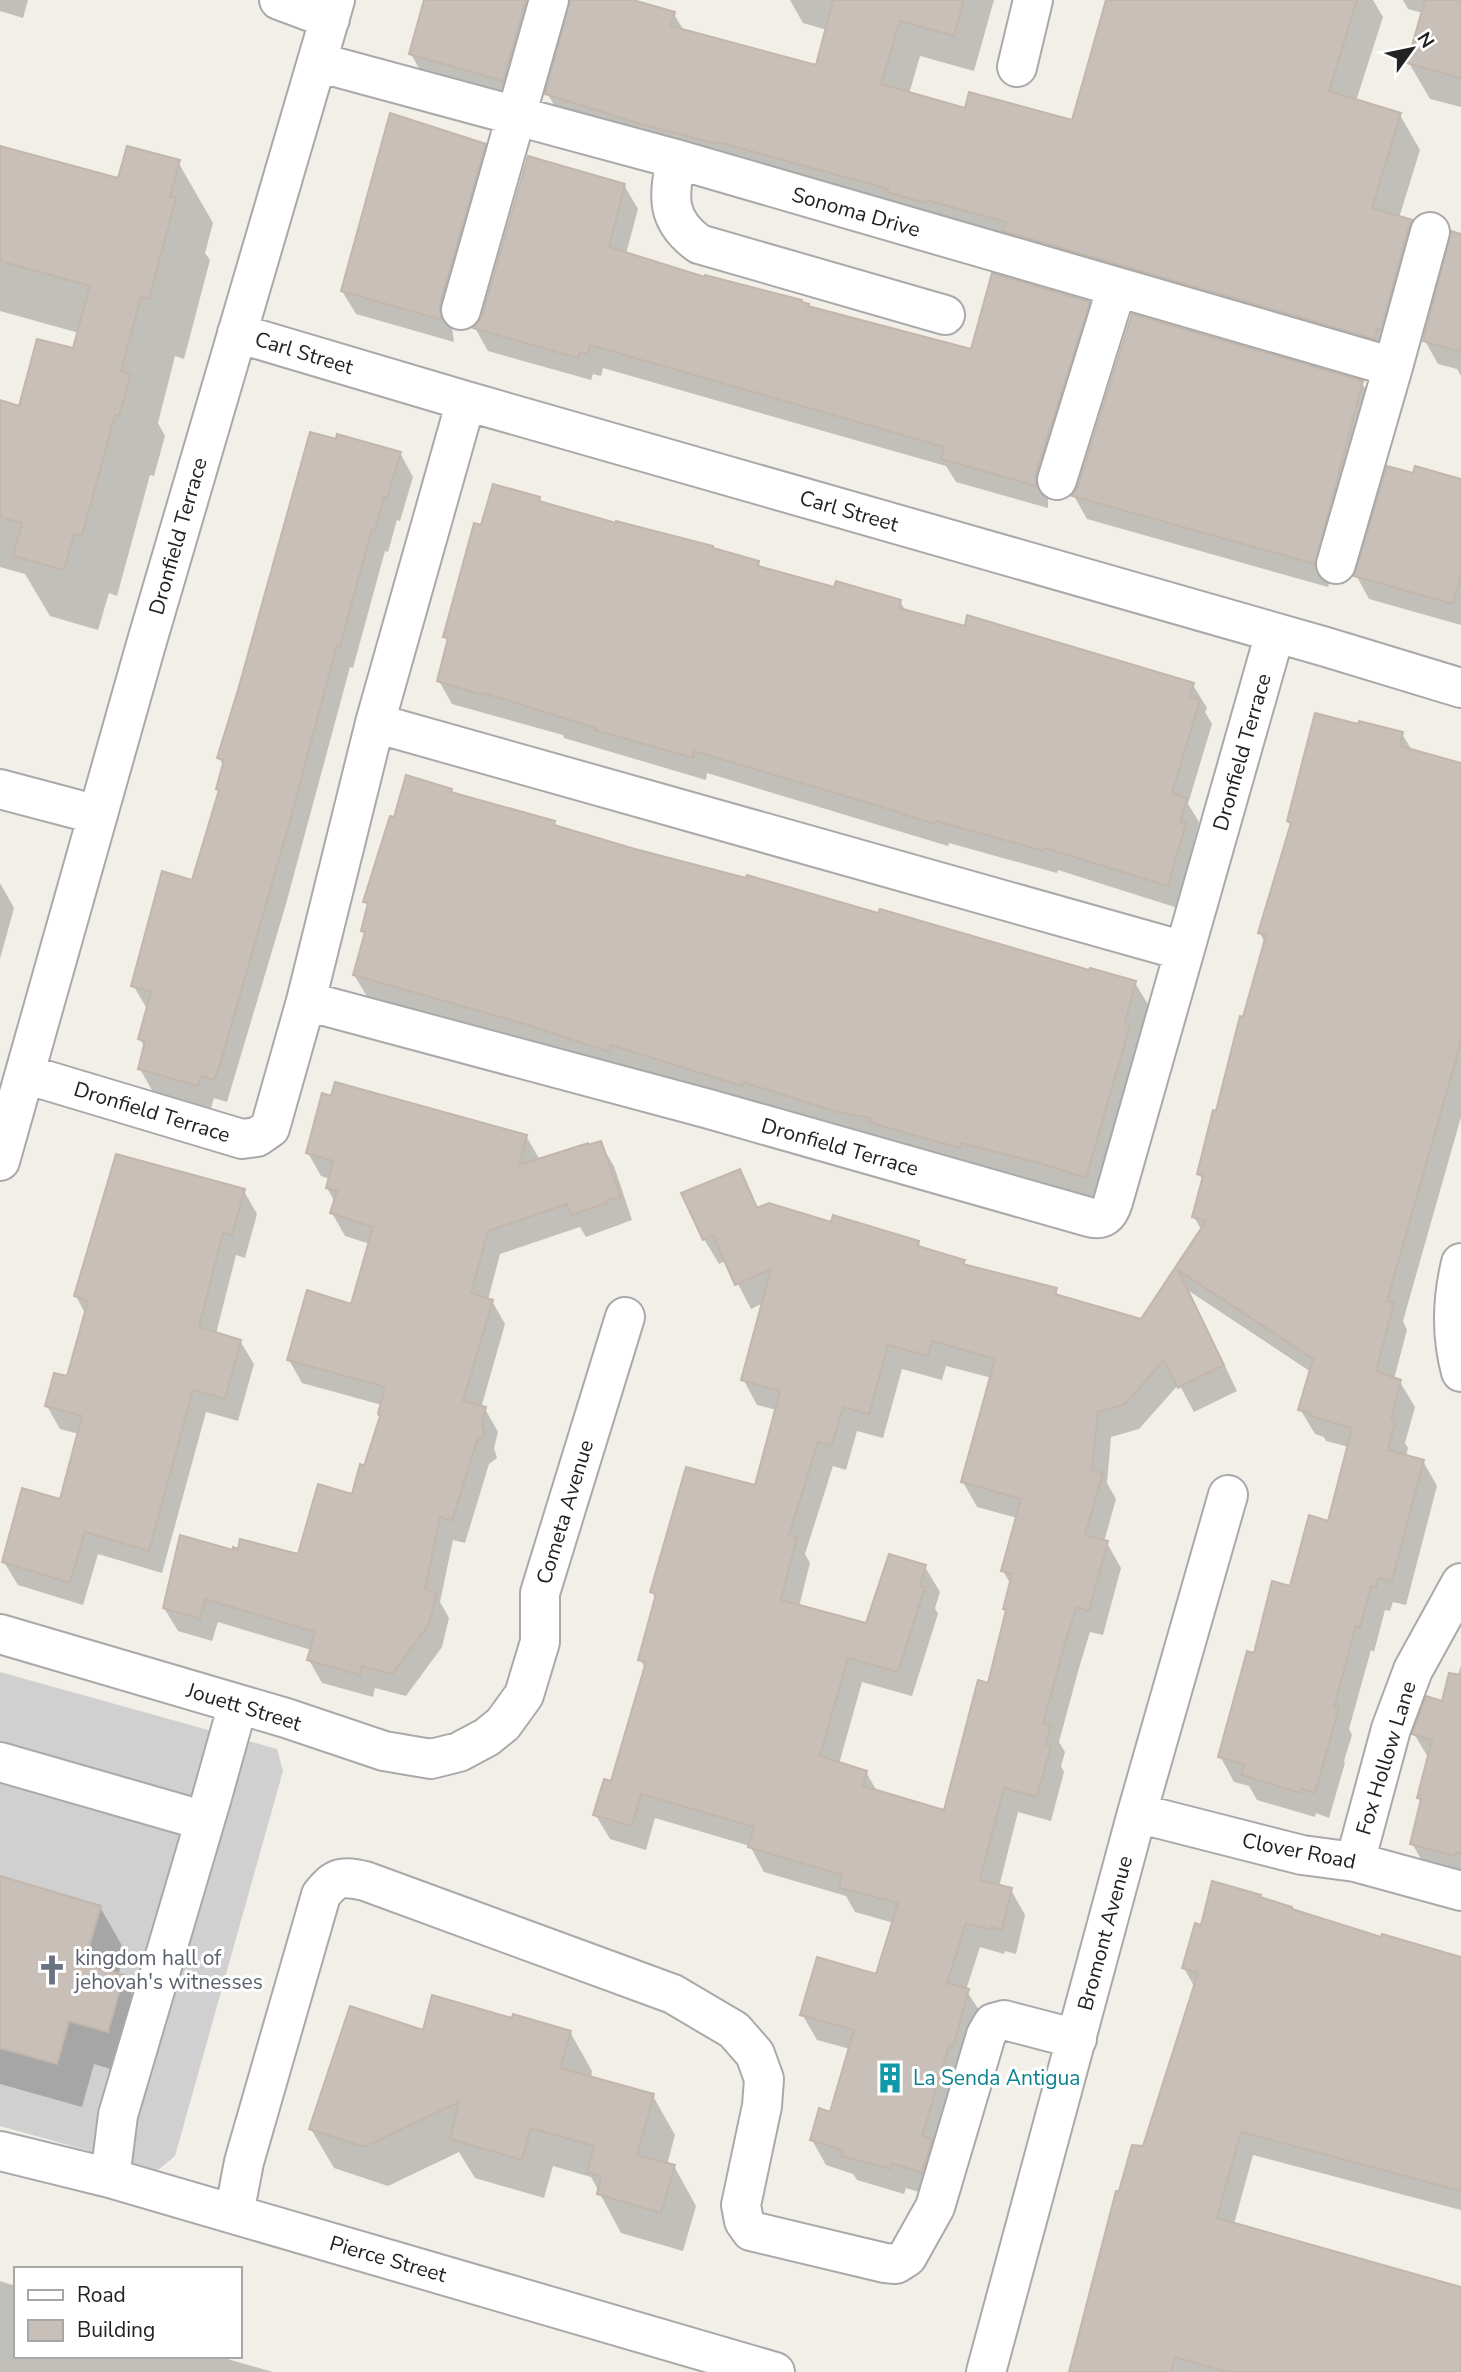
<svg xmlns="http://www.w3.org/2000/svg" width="1461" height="2372" font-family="'Nunito Sans',sans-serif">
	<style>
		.religious { fill: #d0d0d0 }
		.shadow { fill: #0003; fill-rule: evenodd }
		.building { fill: #c7bfb8; stroke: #c4b6ab; stroke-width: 2; fill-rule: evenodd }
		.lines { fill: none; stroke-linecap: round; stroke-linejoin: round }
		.minor-casing { stroke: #a9a9a9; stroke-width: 42 }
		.minor { stroke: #fff; stroke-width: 38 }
		.labels { text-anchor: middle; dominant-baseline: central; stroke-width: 6; stroke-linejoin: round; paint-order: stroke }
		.street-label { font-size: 21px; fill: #222; stroke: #fff }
		.worship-label { font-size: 21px; fill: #5b616d; stroke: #fff; text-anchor: start }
		.culture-label { font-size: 21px; fill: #0d838f; stroke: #fff; text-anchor: start }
	</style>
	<rect width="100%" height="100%" fill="#f2efe9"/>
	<path class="religious" d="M0,1672L277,1749L283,1771L175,2156L158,2170L0,2126Z"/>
	<path class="shadow" d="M0,0H28L23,18L0,11Z
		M425,0H625L674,14L684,31L818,67L827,30L803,23L790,0H994L974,71L920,56L909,94L966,110L1073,122L1107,0H1373L1383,17L1356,101L1400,115L1420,150L1399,218L1411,221L1432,257L1401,364L568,129L547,93L569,14H564L523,116L431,90L411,54Z
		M1403,0H1461V107L1430,99L1409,63L1423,13L1408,9Z
		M484,145L498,168L452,328L454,342L356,314L342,291Z
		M0,147L120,180L178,162L213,223L205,253L210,260L184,359L175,356L158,423L165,436L154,476L150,475L117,596L109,593L98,630L50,616L25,574L0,567V402L20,408L74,350L79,333L0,311Z
		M624,185L638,209L626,254L809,308L972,352L1088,303L1102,326L1048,498V508L956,482L946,466L603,368L601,376L593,374L591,380L488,351L475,328Z
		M1461,235V376L1457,369L1438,364L1425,341Z
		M1362,383L1376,406L1328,587L1087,519L1074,496Z
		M400,453L413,477L400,521L397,520L388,552L385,551L353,668L350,667L286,904L227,1102L214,1098L211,1108L153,1092L140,1069L145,1048L140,1039L147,1009L133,985L194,882L220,792L218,789L224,767L219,758Z
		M1414,475L1461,481V625L1369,599L1356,575Z
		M539,498L542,504L758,563L762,569L835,589L900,601L906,612L1193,685L1207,708L1205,712L1212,724L1188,804L1199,822L1194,841L1198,848L1181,909L1058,870L1057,873L949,843L948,846L707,773L706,780L564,738L563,735L452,704L439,681L449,643L445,637L482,528Z
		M1402,734L1413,752L1461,765V1117L1403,1321L1407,1330L1394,1379L1400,1382L1415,1407L1405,1443L1408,1448L1406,1457L1423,1461L1437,1486L1406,1605L1393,1602L1390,1611L1385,1610L1374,1652L1371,1650L1349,1729L1352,1735L1344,1761L1345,1763L1329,1818L1316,1813L1315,1817L1257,1800L1249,1786L1234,1782L1220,1756L1255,1655L1329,1523L1349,1447L1326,1441L1324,1437L1315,1434L1300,1409L1311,1372L1189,1291L1237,1391L1194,1412L1179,1384L1139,1429L1111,1437L1107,1483L1116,1499L1104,1542L1107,1543L1121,1568L1103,1635L1090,1632L1079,1668L1059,1742L1065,1752L1061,1766L1064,1772L1051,1821L1018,1812L999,1887L1011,1890L1025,1915L1016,1954L1005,1951L1004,1954L980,1947L966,1990L983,2016L936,2197L906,2188L904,2194L857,2180L853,2174L826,2165L812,2140L831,2114L850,2049L817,2040L802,2014L877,1976L894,1923L855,1912L846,1896L764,1872L750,1846L655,1818L646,1850L610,1839L595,1814L612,1784L646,1669L640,1660L656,1599L652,1592L756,1487L777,1410L757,1405L743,1379L763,1303L751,1309L726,1261L719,1264L704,1239L739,1172L759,1210L918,1243L922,1249L963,1261L967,1267L1055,1290L1060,1297L1141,1321L1202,1231L1194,1217L1204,1182L1199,1174L1265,943L1260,933L1292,827L1288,821ZM946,1366L992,1378L963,1482L977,1507L1017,1518L1003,1571L1011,1585L1004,1609L1007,1613L989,1685L945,1812L878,1793L866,1772L839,1764L862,1682L912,1696L938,1614L935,1608L940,1592L925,1567L867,1626L799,1607L810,1563L805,1554L833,1466L846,1470L857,1431L883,1438L902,1369L942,1380Z
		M451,790L454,795L554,822L557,828L635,851L1135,983L1149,1006L1099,1201L1053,1186L368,998L354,975L365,936L363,931L369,907L365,901L396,819Z
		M0,883L14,908L0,959Z
		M526,1136L540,1160L600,1143L614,1166L632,1220L586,1237L580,1227L500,1254L488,1300L492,1301L505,1324L481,1408L485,1409L498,1432L494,1448L497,1458L489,1464L465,1543L453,1540L440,1602L449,1618L442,1647L406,1696L375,1688L373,1697L322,1683L309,1660L311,1650L218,1622L212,1641L178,1631L164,1608L234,1552L299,1557L353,1496L366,1468L382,1416V1405L302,1383L289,1360L352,1306L370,1244L345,1236L332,1213L335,1202L327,1188L330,1179L321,1176L308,1153Z
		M244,1191L257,1214L245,1258L236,1255L216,1334L240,1341L254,1364L238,1421L206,1412L162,1573L98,1554L83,1605L18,1585L4,1562L61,1502L79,1434L60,1429L47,1406L69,1379L86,1315L76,1296Z
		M1461,1665V1876L1425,1867L1412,1843L1422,1803L1419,1798L1428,1757L1414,1734L1445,1704L1455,1685Z
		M0,1878L100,1907L125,1951L118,1976L122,1977L148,2021L133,2076L94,2064L82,2107L0,2084Z
		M1259,1896L1262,1900L1292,1911L1382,1939L1461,1960V2210L1253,2155L1234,2224L1461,2289V2372H1070L1120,2194L1144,2148L1195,1988L1184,1968L1202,1927Z
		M514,2020L570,2032L592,2071L591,2078L653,2096L675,2135L667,2165L674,2166L696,2206L683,2251L621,2233L591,2177L553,2166L544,2198L475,2178L459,2152L388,2186L334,2168L311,2129L424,2032Z
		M0,2281L16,2286V2356H217L273,2372H0Z"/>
	<path class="building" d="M424,0H526L503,81L409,54Z
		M570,0H633L675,12L671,26L816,65L833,0H964L954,36L900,21L881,84L965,108L969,92L1072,120L1106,0H1357L1329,91L1401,113L1372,208L1413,220L1409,226L1381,330L1377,329L1375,339L1003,231L1006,222L926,200L925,203L887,192L888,189L718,142L717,144L644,125L545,94Z
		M1425,0H1461V78L1407,63Z
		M390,113L486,144L440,304L441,318L438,319L341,291Z
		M0,146L118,178L127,146L180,160L170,197L176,198L149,299L141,297L121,371L131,374L119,416L115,415L82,536L74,534L64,570L13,556L22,523L0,517V400L19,406L37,339L73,348L90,286L0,261Z
		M528,156L625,184L609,247L705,277V275L802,300V302L809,304L808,306L971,349L992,273L1090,302L1036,473V486L941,459L944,447L590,345L588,354L580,352L578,358L473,328L482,316Z
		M1451,231L1461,234V352L1423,341Z
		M1132,314L1363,381L1315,564L1072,496L1078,486Z
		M310,432L336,439L337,434L401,452L387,498L384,497L375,530L372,529L340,646L337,645L290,821L219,1068L214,1080L201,1076L198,1086L138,1069L145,1041L138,1039L151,992L131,986L162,871L192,880L219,790L216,789L224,760L217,758L238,690Z
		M1387,466L1413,473L1415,466L1461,479V576L1453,604L1354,576Z
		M493,484L540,497L539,501L616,523V521L713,546V548L759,561L758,566L834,587L836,581L901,600L899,608L965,626L967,615L1194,683L1190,697L1200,700L1172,793L1187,798L1180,822L1186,823L1168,886L1045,848L1044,851L936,821L935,824L899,813V812L694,751L693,758L595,730L596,728L484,693L483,695L437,681L448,638L443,637L474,523L481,525Z
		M1315,713L1358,724L1359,721L1403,732L1400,746L1461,763V1042L1387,1301L1394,1303L1376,1371L1401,1380L1391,1420L1395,1422L1388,1450L1424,1460L1392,1581L1379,1578L1376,1587L1371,1586L1360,1628L1356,1626L1334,1707L1339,1708L1315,1793L1302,1789L1301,1793L1241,1775L1244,1764L1218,1757L1247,1651L1254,1653L1272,1581L1290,1586L1309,1515L1328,1521L1352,1428L1310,1416L1311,1413L1298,1410L1313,1359L1178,1270L1224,1365L1178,1388L1164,1360L1125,1404L1098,1412L1092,1470L1103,1473L1085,1535L1108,1541L1089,1611L1076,1607L1065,1643L1043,1724L1051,1725L1046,1744L1051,1746L1037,1797L1004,1788L980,1880L1012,1888L1002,1930L991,1927L990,1930L966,1923L947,1983L969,1989L953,2047L949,2046L922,2136L932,2139L922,2173L892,2163L890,2169L841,2156L842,2150L810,2140L819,2108L830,2112L854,2030L800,2015L817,1957L876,1974L898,1903L839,1888L842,1875L748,1847L754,1827L641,1794L632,1826L593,1815L604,1779L611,1781L646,1662L638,1660L656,1594L650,1592L686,1467L755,1485L780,1391L741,1380L771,1269L735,1285L713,1235L703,1240L681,1193L740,1169L757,1208L769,1203L831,1222L833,1215L919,1241L918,1246L965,1260L963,1264L1057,1288L1055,1294L1141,1319L1206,1221L1192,1217L1203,1176L1197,1174L1213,1110L1216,1111L1240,1016L1243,1017L1266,935L1258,933L1291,823L1287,821ZM932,1341L995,1359L961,1482L1021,1499L1001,1571L1012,1574L1003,1609L1006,1610L988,1683L978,1680L944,1810L863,1786L867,1771L820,1756L848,1658L898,1672L925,1587L920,1586L926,1565L889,1554L866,1623L781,1600L797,1537L789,1535L818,1442L832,1445L843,1407L869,1414L888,1345L928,1356Z
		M406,775L452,789L451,792L555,821L554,825L635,849L746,878L747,875L878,913L880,909L1089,970L1090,968L1136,981L1125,1023L1130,1025L1086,1178L1039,1163L961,1143L960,1148L906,1133L869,1122L870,1118L837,1112L743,1082L742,1086L611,1045L610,1052L528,1025L353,975L365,932L361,931L368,903L363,902L390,816L394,817Z
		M335,1082L527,1135L519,1165L588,1143V1145L601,1141L621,1197L606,1201L607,1203L571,1215L567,1204L488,1231L471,1293L493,1300L463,1401L486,1407L482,1424L485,1434L477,1441L452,1521L440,1517L425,1589L437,1593L429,1624L392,1674L362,1666L360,1675L307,1660L315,1632L205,1599L200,1619L163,1608L180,1535L233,1550V1547L238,1549L240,1539L298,1554L318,1484L352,1494L360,1464L364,1466L380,1416L378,1414L385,1387L287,1360L307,1290L351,1304L373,1227L330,1213L337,1191L326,1188L333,1161L306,1153L322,1093L331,1096Z
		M116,1154L245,1189L232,1235L223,1233L199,1327L241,1340L225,1399L193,1390L149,1551L85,1532L70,1583L2,1562L22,1488L60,1499L82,1416L45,1406L54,1373L67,1376L88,1301L74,1296Z
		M1449,1673L1461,1675V1854L1456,1852L1455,1856L1410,1844L1421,1799L1417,1798L1432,1740L1412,1734L1426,1696L1442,1701Z
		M0,1876L101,1906L84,1964L124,1975L108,2032L69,2021L57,2064L0,2048Z
		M1212,1881L1261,1895L1260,1897L1292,1907V1909L1381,1937L1382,1934L1461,1957V2191L1241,2132L1217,2218L1461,2287V2372H1227L1175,2357L1171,2372H1069L1116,2191H1119L1132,2145L1143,2146L1198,1973L1182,1968L1195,1923L1201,1925Z
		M432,1995L512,2018L513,2014L571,2031L560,2068L654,2094L637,2155L675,2165L661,2213L597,2194L601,2177L587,2172L594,2146L531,2128L522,2160L450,2139L459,2102L364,2147L309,2129L350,2006L423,2030Z"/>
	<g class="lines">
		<g class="minor-casing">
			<path id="minor" d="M279,0L330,19
				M317,62L676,159L1393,367
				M1017,67L1033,0
				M676,159C669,197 665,219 699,244L945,315
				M461,310L549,0
				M237,333L466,401L1326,647L1461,688
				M1057,480L1117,287
				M1336,564L1393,367L1430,232
				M375,723L1184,951
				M0,789L98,815
				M306,1001L709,1109L1089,1217C1103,1221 1109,1215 1113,1202L1275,633
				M25,1074L242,1139L257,1137L270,1128L306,1001L375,723L466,401
				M0,1161L145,648L335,0
				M1461,1263C1452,1300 1451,1335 1461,1372
				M0,1634L286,1718L384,1751L431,1759L459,1752L487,1737L503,1724L524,1695L540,1642V1593L625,1317
				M0,1762L205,1821
				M1137,1813L1302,1855L1355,1862L1461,1891
				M1355,1862L1391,1729L1413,1670L1461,1583
				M0,2151L110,2178L775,2372
				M110,2178L118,2115L212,1797L238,1704
				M234,2214L244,2162L321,1895C336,1876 342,1876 365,1881L673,1994L734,2030L755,2054L764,2079L762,2106L741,2205L744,2221L751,2231L885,2263L896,2264L907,2257L935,2207L986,2035L993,2023L1004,2020L1077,2039
				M986,2372L1137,1813L1228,1495"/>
		</g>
		<use href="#minor" class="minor"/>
	</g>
	<defs>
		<g id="church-bare" transform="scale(2.415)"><path d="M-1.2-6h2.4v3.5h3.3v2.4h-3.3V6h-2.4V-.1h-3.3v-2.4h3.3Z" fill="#6b7280" stroke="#fff" stroke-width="2.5" paint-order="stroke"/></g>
		<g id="building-bare" transform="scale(2.415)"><path d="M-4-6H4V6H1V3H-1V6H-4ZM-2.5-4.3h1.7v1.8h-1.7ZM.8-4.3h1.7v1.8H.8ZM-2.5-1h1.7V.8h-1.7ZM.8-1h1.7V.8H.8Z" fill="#0f9aa8" stroke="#fff" stroke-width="2.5" paint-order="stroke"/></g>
	</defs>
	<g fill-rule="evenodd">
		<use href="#church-bare" x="52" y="1970"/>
		<use href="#building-bare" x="890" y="2078"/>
	</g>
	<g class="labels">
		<g class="street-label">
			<text transform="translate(856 212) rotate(16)">Sonoma Drive</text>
			<text transform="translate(304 353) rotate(17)">Carl Street</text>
			<text transform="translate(849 511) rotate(16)">Carl Street</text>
			<text transform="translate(178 536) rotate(-74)">Dronfield Terrace</text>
			<text transform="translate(1242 752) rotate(-74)">Dronfield Terrace</text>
			<text transform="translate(152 1112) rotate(17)">Dronfield Terrace</text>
			<text transform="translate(840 1147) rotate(16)">Dronfield Terrace</text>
			<text transform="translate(565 1512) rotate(-73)">Cometa Avenue</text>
			<text transform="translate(244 1707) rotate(17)">Jouett Street</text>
			<text transform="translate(1386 1758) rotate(-73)">Fox Hollow Lane</text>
			<text transform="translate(1299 1851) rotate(11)">Clover Road</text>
			<text transform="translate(1105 1933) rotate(-75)">Bromont Avenue</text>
			<text transform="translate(388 2259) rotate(16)">Pierce Street</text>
		</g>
		<g class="worship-label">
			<text x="75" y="1958">kingdom hall of<tspan x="75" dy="24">jehovah's witnesses</tspan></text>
		</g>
		<g class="culture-label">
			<text x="913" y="2078">La Senda Antigua</text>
		</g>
	</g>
	<rect x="14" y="2267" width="228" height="91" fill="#ffffff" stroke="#a7a7a7" stroke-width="2"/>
	<rect x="28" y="2290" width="35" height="10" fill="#ffffff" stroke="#a7a7a7" stroke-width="2"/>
	<text x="77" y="2302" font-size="21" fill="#222222">Road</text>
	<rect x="28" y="2320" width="35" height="21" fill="#c7bfb8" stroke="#a7a7a7" stroke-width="2"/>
	<text x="77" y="2337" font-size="21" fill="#222222">Building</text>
	<g transform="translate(1412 49) rotate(57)" stroke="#ffffff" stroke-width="5" paint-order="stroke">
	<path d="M0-5L12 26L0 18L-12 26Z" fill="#222222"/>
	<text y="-10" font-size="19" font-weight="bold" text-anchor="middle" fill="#222222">N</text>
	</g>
</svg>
